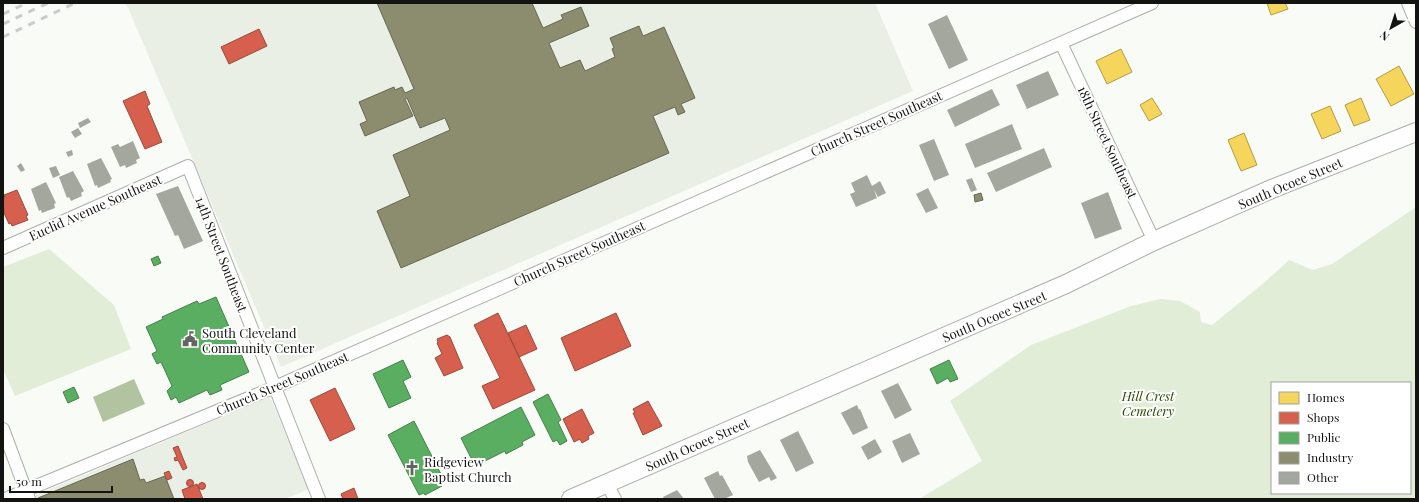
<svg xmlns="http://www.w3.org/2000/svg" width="1419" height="502" font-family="'Playfair Display',serif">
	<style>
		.built { fill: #e9efe5 }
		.green { fill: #e2edd8; fill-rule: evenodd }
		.water { fill: #b2c3a0 }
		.homes { fill: #f6d55c; stroke: #b29b46 }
		.shops { fill: #d6604d; stroke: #9c493b }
		.public { fill: #5aae61; stroke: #458049 }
		.industry { fill: #8c8c6e; stroke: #686852 }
		.building { fill: #a3a79d }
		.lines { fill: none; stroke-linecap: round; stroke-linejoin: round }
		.street-casing { stroke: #adafab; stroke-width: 14 }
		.secondary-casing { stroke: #adafab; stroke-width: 20 }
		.street { stroke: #fefefe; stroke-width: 12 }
		.secondary { stroke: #fefefe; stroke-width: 18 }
		.rail { stroke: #cacbca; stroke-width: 3; stroke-dasharray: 7 7; stroke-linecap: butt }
		.labels { text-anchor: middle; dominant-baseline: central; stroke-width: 4; stroke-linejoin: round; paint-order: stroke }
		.street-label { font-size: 13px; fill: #131411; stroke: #fff }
		.poi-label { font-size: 13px; fill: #131411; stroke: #fff; text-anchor: start }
		.park-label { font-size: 13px; font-style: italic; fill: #2e4a00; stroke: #fff }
	</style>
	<rect width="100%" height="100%" fill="#f9fbf7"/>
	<path class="built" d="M126,3H875L913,91L281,367Z
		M270,397L309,489L285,499H32L31,497Z"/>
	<path class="green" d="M1416,207V499H919L982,461L950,401L1031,345L1131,306L1160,299L1180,301L1200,312L1201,322L1212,325L1265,282L1289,260L1313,270L1332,264ZM1272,383H1410V493H1272Z
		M49,249L114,305L131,349L15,396L3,369V267Z"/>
	<path class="water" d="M134,379L145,404L103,422L93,397Z"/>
	<path class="homes" d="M1267,3H1285L1288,9L1271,15Z
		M1121,49L1132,72L1107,84L1096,61Z
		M1399,66L1414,94L1391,106L1376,79Z
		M1152,98L1162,114L1149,121L1140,105Z
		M1361,98L1370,120L1354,126L1345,105Z
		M1330,106L1341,131L1322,139L1311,114Z
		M1244,133L1257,165L1241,171L1228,140Z"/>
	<path class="shops" d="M259,29L267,46L229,64L221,47Z
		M145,91L150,104L147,106L162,142L145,149L123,101Z
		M17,190L28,215L26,216L28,220L12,226L11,223L9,224L4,213L3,199L5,198L4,195Z
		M498,313L535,390L493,409L482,386L500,378L474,325Z
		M616,313L631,346L575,371L561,338Z
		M526,325L537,349L519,357L508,333Z
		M447,335L450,337L463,368L444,376L435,358L442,354L437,343L438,342L437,339Z
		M335,388L355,429L330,441L310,400Z
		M648,401L662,426L643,435L633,413H635L633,409Z
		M582,409L594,433L588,436L589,439L582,443L580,439L574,442L563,419Z
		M178,446L187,468L183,470L178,460L175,461L174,458L177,457L173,448Z
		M169,471L172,478L167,480L164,473Z
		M186.5 483a3.5 3.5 0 1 1 7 0a3.5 3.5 0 1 1-7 0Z
		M198.5 486a3.5 3.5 0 1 1 7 0a3.5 3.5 0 1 1-7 0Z
		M197,484L203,499H185L182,490Z
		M354,488L358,499H343L341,494Z"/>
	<path class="public" d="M158,256L161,263L154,266L151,259Z
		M216,297L249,372L220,385L222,390L210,395L207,390L179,403L176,397L171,400L167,391L172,386L161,362L157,364L152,354L157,351L146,327L163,319L162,317L197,301L199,304Z
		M403,360L411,377L403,381L411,398L389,408L373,374Z
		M949,360L958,379L950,382L948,378L937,384L930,369Z
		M74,387L79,398L68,403L63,392Z
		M548,394L561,420L558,422L567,441L560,445L557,440L553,442L533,402Z
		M521,407L535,435L522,442L523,445L506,454L505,451L475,466L461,438Z
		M414,421L445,482L441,484L442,486L425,495L424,493L419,495L388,435Z"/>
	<path class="industry" d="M377,3H532L543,28L563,19L561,15L581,7L589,26L549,43L560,68L580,60L585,71L615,57L612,49L614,48L610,38L639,26L643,36L664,27L695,98L681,104L685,112L678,115L675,107L653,116L669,153L401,268L377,211L410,196L393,155L450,130L445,118L420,128L407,98L405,99L413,116L365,136L360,124L367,121L359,102L394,87L395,90L402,87L405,93L414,89Z
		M981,193L983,200L975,202L974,195Z
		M133,459L140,480L144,479L146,483L165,476L174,499H39L38,498Z"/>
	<path class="building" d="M947,15L968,60L949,69L928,24Z
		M1048,71L1059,95L1027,109L1016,85Z
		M992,89L1000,105L955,127L947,110Z
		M88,118L91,122L80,128L78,123Z
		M1012,124L1022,149L975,168L965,144Z
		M78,128L82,134L75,138L71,132Z
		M934,139L949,175L934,181L919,145Z
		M133,141L140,158L136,160L137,163L126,168L125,165L120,167L111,147L118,144L120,147Z
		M1044,148L1052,167L996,192L987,173Z
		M72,150L73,155L68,157L66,152Z
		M101,158L112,179L110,180L111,182L98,188L97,185L95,186L87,164Z
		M21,163L25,170L21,172L17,166Z
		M56,166L60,175L53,178L49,168Z
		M73,171L84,191L81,193L82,196L71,201L69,197L67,198L59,177Z
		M867,175L872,186L880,181L886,193L878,197L874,190L877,198L856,207L850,194L855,192L851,183Z
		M972,178L977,190L971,192L966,180Z
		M46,182L56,203L54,204L55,208L42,213L41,210L39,211L31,189Z
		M178,186L203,241L184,249L178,235L175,236L156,194Z
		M928,188L938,208L926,213L916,194Z
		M1108,192L1122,229L1095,239L1081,203Z
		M898,383L912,410L895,419L881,391Z
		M857,405L859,410L860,409L868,428L853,435L841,413Z
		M798,431L814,463L796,472L780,440Z
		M910,433L920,454L902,463L892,441Z
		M875,439L882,452L868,460L861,447Z
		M760,450L777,478L771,481L769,477L759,482L748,462L747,456Z
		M718,471L720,476L722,475L733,495L724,499H715L704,478Z
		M677,490L684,499H664L663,497Z"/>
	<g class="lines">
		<g class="street-casing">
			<path id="street" d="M1408,3L1416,22
				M1061,43L1154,241
				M3,248L188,166L319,499
				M3,429L29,499
				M607,484L615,499
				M5,499L275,387L1152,3"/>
		</g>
		<g class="secondary-casing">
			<path id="secondary" d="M571,499L1066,284L1154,241L1274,188L1416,132"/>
		</g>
		<use href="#street" class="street"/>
		<use href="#secondary" class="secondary"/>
		<path class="rail" d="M3,14L27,3
			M3,24L48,3
			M3,37L75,3"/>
	</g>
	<defs>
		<g id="civic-bare" transform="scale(1.2)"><path d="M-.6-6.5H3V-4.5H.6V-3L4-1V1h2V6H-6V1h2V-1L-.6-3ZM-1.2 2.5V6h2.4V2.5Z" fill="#646562" stroke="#fff" stroke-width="2.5" paint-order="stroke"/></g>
		<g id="church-bare" transform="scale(1.2)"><path d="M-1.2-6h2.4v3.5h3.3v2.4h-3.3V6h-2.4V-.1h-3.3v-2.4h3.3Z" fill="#646562" stroke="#fff" stroke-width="2.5" paint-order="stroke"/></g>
	</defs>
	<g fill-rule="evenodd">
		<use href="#civic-bare" x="190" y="339"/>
		<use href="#church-bare" x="412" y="468"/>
	</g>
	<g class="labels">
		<g class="street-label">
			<text transform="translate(876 123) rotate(-24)">Church Street Southeast</text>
			<text transform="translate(1108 142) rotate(65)">18th Street Southeast</text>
			<text transform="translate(1290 183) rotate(-23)">South Ocoee Street</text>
			<text transform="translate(95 207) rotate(-24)">Euclid Avenue Southeast</text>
			<text transform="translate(579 253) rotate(-24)">Church Street Southeast</text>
			<text transform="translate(222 254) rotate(69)">14th Street Southeast</text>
			<text transform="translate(994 316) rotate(-23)">South Ocoee Street</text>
			<text transform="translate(282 383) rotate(-23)">Church Street Southeast</text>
			<text transform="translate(697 444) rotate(-24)">South Ocoee Street</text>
		</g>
		<g class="poi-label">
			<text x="202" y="332">South Cleveland<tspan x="202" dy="15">Community Center</tspan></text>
			<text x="424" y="461">Ridgeview<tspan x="424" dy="15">Baptist Church</tspan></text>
		</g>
		<g class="park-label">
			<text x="1148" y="395">Hill Crest<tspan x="1148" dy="15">Cemetery</tspan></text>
		</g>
	</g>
	<rect width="1419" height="502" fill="none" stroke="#131411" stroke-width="8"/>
	<rect x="1271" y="382" width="140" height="112" fill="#ffffff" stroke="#a1a1a0"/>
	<rect x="1279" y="392" width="20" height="12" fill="#f6d55c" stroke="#a1a1a0"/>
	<text x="1307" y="402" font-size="12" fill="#131411">Homes</text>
	<rect x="1279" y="412" width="20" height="12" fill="#d6604d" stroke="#a1a1a0"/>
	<text x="1307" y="422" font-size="12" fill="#131411">Shops</text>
	<rect x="1279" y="432" width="20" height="12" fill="#5aae61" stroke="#a1a1a0"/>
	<text x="1307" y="442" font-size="12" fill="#131411">Public</text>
	<rect x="1279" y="452" width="20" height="12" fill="#8c8c6e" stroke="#a1a1a0"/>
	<text x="1307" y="462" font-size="12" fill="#131411">Industry</text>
	<rect x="1279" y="472" width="20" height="12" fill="#a3a79d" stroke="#a1a1a0"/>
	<text x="1307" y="482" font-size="12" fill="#131411">Other</text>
	<g transform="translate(1391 28) rotate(219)" stroke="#ffffff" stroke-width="3" paint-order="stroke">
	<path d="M0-3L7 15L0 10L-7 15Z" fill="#131411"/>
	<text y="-6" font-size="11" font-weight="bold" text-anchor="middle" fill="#131411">N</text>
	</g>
	<path d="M10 486v6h102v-6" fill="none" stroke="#131411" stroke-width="2"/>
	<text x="16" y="486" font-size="12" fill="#131411" stroke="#ffffff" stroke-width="3" paint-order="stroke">50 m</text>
</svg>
